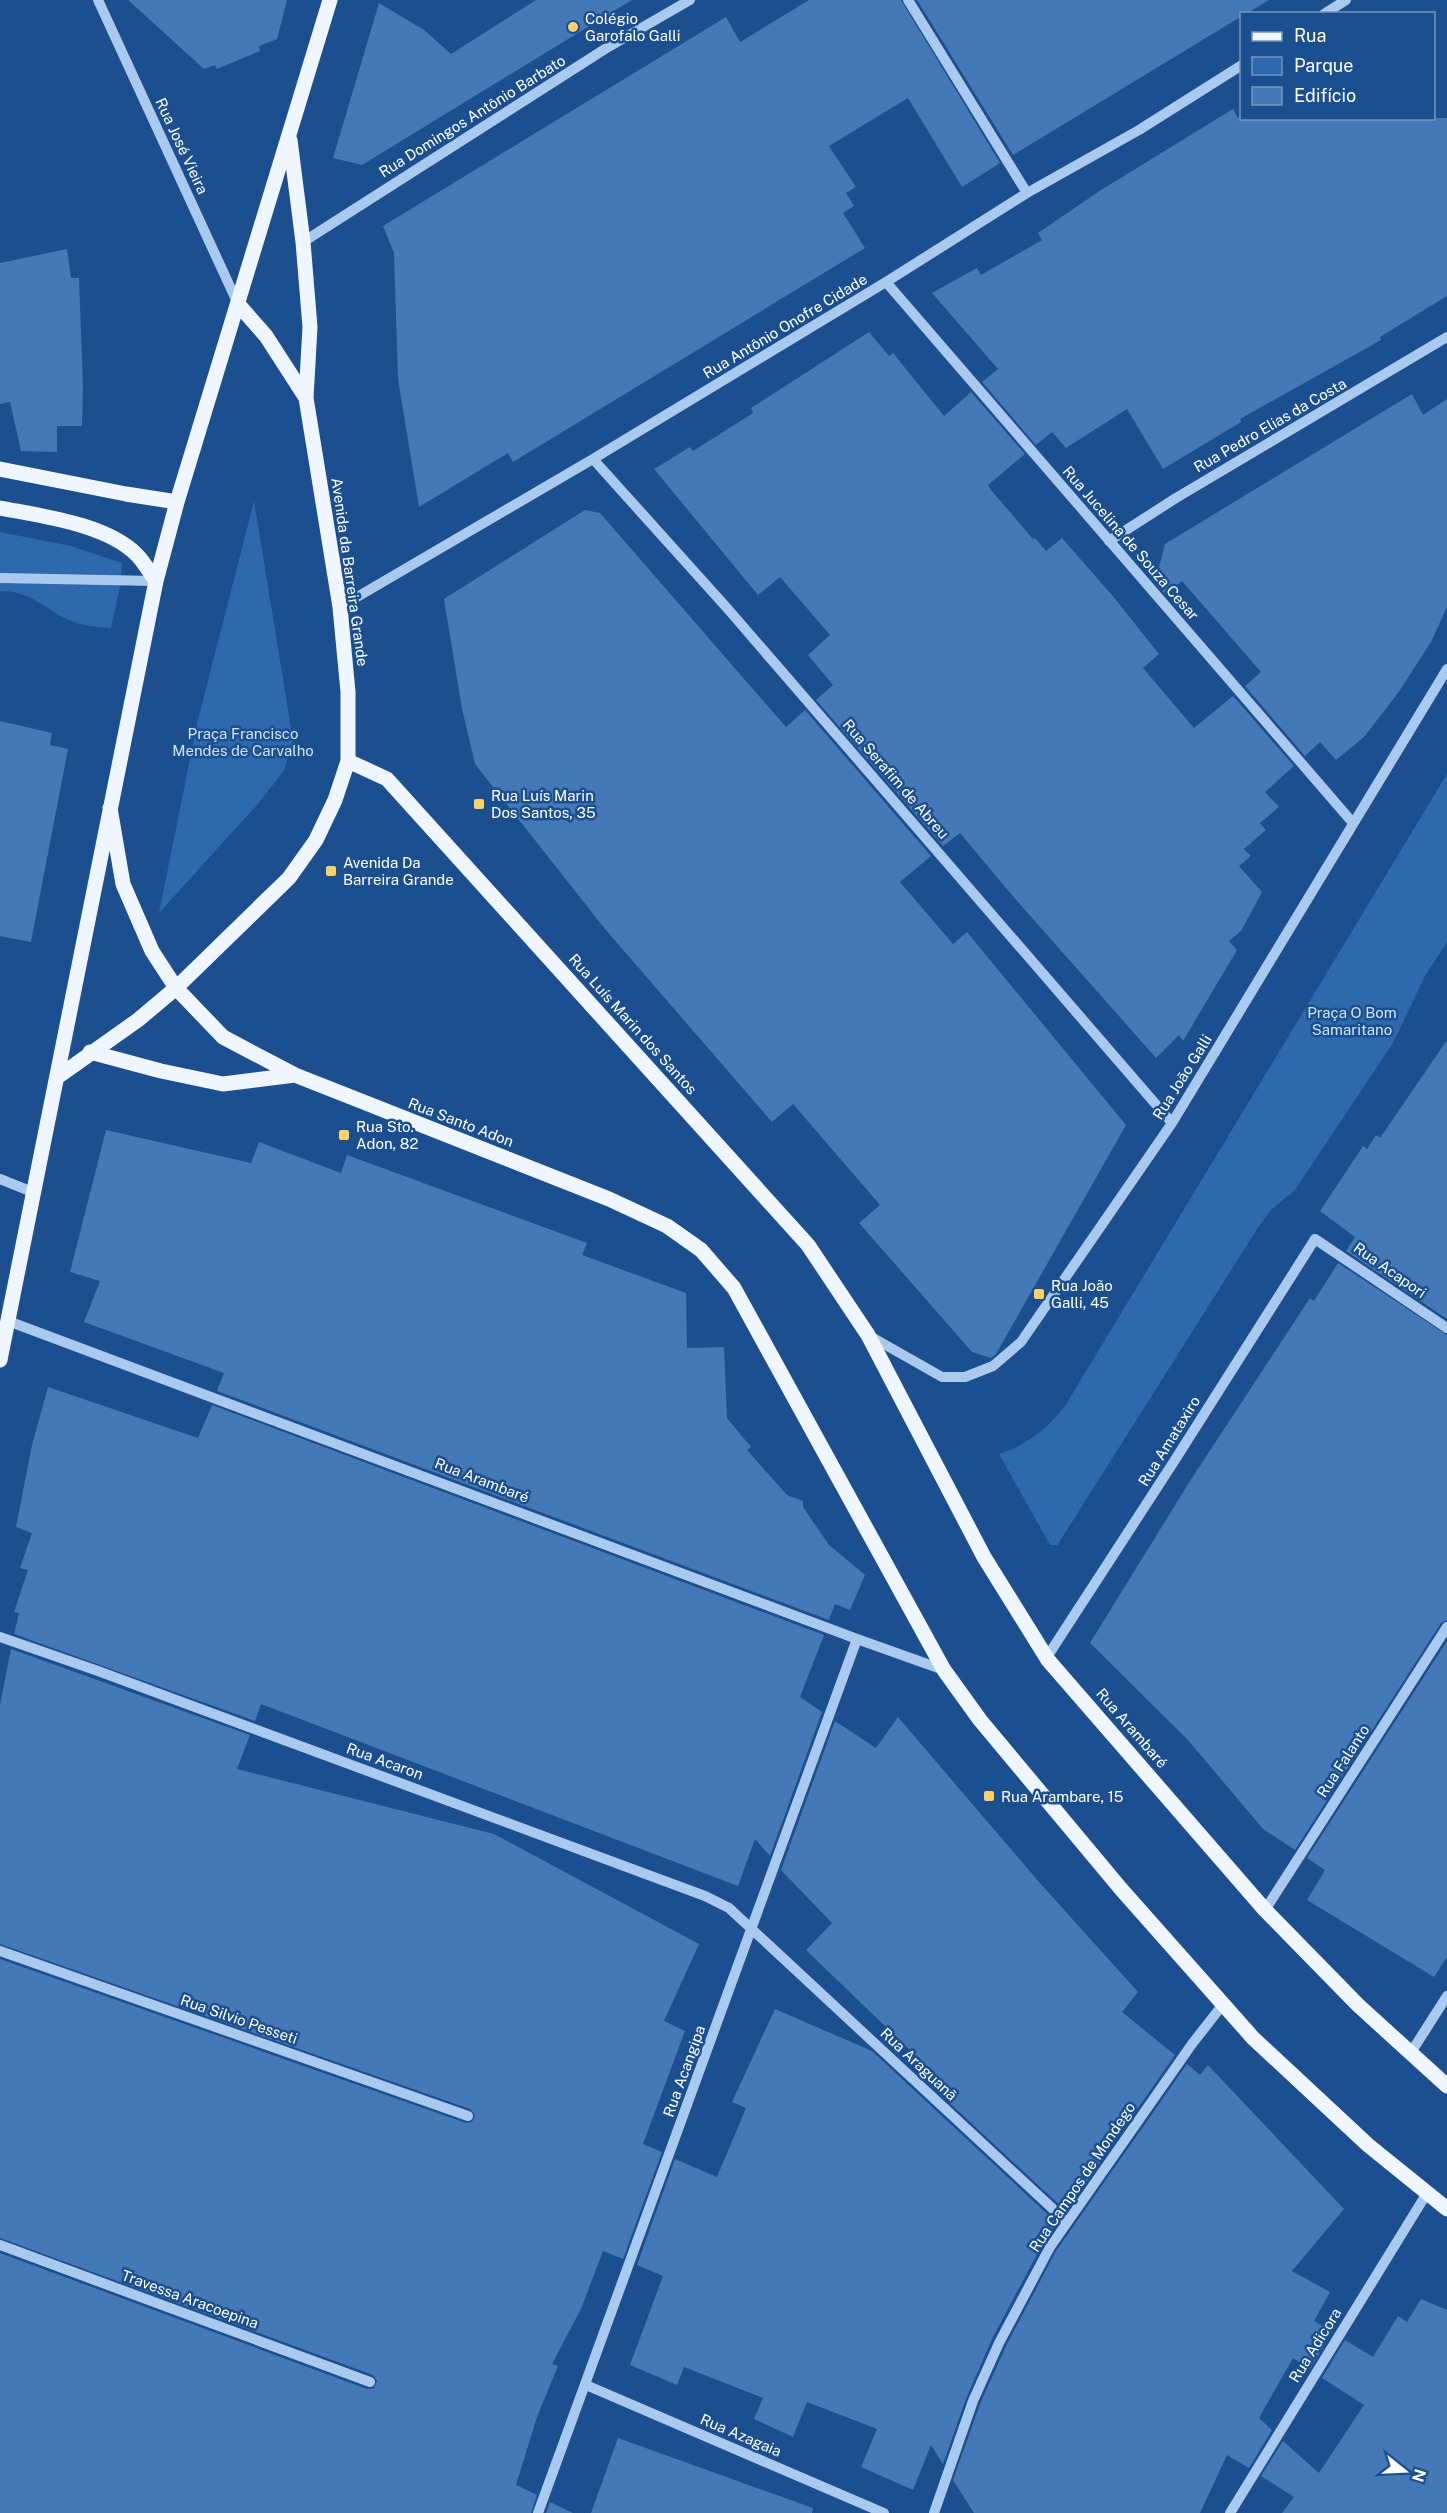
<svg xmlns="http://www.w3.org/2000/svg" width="1447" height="2513" font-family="'Public Sans',sans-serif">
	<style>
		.green { fill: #2e69ad }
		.building { fill: #4478b7 }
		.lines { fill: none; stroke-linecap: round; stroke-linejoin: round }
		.minor { stroke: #a9c9ee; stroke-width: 10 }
		.major { stroke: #f0f6ff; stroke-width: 15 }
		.poi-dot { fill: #ffd166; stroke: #1b4f8f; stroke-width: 2 }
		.labels { text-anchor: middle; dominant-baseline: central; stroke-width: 5; stroke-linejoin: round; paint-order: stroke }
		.poi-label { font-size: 15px; fill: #fff; stroke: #1b4f8f; text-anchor: start }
		.street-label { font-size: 15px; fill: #fff; stroke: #1b4f8f }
		.park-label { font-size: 15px; fill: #cfe3fa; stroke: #1b4f8f }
	</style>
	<rect width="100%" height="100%" fill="#1b4f8f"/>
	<path class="green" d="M254,501L293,740L284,771L255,807L159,913L197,724Z
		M0,532L71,546L122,563L121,582L111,628C96,627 83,626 69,620C45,609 29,590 0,591Z
		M1447,774V942L1425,976L1393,1043L1295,1190L1272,1209L1259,1226L1060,1541L1058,1545H1050L999,1454C1027,1445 1047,1429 1065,1406Z"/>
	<path class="building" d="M128,0H287L277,39L259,46L260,51L217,69L215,65L204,69Z
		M536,0H632L362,165L333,158L379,3L424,30L451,54Z
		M809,0H901L1000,163L962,187L908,98L829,146L856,187L846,193L854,206L843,213L865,248L513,462L508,453L419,507L398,379L394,253L383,226L726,17L740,42Z
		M917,0H1269L1246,14H1242V16L1013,155Z
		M1233,109L1238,118H1447V296L1380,337L1381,340L1240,419L1241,422L1163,469L1127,409L1066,448L1052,432L1036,445L982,382L998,369L932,293L977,268L981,275L1042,240L1038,233L1101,190Z
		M67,249L71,278H79L83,386L82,426H57V452L21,451L10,402L0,404V263Z
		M869,332L889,356L893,353L944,416L971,392L1025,454L988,485L991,490L1033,539L1035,538L1046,551L1062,538L1112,595L1159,654L1143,668L1194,728L1233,696L1294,766L1265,792L1279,807L1260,823L1266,830L1244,849L1251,856L1239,866L1262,892L1241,931L1229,941L1237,950L1183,1041L1179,1035L1156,1058L1011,894L960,833L943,846L816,700L833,685L808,655L830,635L780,577L758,595L654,469L690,447L693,451L753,413L751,408Z
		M1412,394L1423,415L1447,399V607L1431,642L1398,693L1364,737L1336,760L1320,742L1305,756L1245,686L1261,672L1182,581L1166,595L1155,582L1165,544Z
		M585,510L600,513L786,727L805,710L931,856L900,882L953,944L967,932L1126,1125L996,1354L991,1358L972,1352L859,1223L880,1205L793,1104L772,1122L605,929L475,764L462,709L444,599Z
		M0,721L52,733L50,745L68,749L31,942L0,936Z
		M1447,1040V1319L1346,1251L1355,1237L1320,1211L1363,1146L1367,1149L1376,1135L1380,1138Z
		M106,1130L251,1163L259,1142L341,1173L347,1155L587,1243L582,1255L686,1293L687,1348L724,1347L727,1418L751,1447L747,1450L787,1495L803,1501V1507L829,1545L865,1575L850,1610L835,1604L829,1620L217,1391L224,1373L84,1322L100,1281L70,1272Z
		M1338,1263L1447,1335V1620L1441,1623L1295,1850L1263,1829L1188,1740L1090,1643L1190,1481L1310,1298L1314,1301Z
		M48,1387L198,1438L212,1405L824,1635L800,1697L822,1712L770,1856L755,1839L738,1886L261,1704L255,1721L14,1634L19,1613L14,1612L28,1570L20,1568L32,1533L16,1527L32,1445Z
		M1447,1641V1957L1434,1977L1307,1900L1325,1870L1307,1858Z
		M11,1649L250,1735L237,1769L494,1834L699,1944L664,2021L685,2031L643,2144L662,2152L623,2259L603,2251L581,2309L552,2364L558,2366L537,2417L516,2485L537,2495L531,2513H0V2253L367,2389L374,2388L377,2381L373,2375L0,2238V1959L466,2123L472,2122L475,2115L470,2109L0,1944V1705Z
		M898,1717L1039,1882L1138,1992L1122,2012L1175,2055L1066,2211L913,2069L942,2081L806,1950L832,1923L781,1870L835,1721L876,1748Z
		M775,2009L872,2051L1057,2223L1043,2243L992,2339L966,2399L943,2464L931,2445L913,2490L861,2467L877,2429L807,2402L793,2437L754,2419L763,2398L684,2367L677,2385L630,2365L663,2276L637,2265L675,2159L717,2177L746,2108L732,2102Z
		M1187,2064L1200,2075L1208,2065L1344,2209L1292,2271L1330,2292L1314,2321L1332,2332L1310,2369L1293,2358L1259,2418L1272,2430L1249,2468L1227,2455L1200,2513H974L953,2480L980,2404L1006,2346L1056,2251Z
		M1421,2299L1447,2310V2513H1282L1294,2497L1261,2476L1283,2441L1319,2473L1364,2405L1322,2378L1345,2340L1373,2357L1398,2316L1407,2322Z
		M618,2438L813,2508L812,2513H591Z
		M550,2502L573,2513H546Z"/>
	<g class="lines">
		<path class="minor" d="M98,0L238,304
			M908,0L1027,193
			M1324,14L1346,0
			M303,242L605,49L690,0
			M886,282L1353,823
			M593,459L727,608L1172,1123
			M1109,541L1176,498L1447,337
			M0,578L156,581
			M340,607L593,459L886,282L1027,193L1139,130L1242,65
			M0,1179L35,1193
			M8,1321L857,1639L944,1670
			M868,1335L942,1377H965L993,1366L1021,1342L1172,1123L1447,669
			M0,1637L98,1671L705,1896L729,1908L1067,2222
			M1047,1657L1173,1463L1315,1239L1447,1328
			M1265,1910L1447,1627
			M0,1951L468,2116
			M1410,2054L1447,1996
			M0,2245L370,2382
			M586,2385L884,2513
			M538,2513L857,1639
			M934,2513L973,2401L999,2343L1050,2247L1192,2044L1224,2003
			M1230,2513L1427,2193"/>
		<path class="major" d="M238,304L266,336L306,398
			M0,469L126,494L177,502
			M0,508C41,516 107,524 137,555C144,562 150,573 156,581
			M348,761L387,779L808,1245L868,1335L984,1557L1048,1660L1265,1910L1358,2005L1447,2086
			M110,808L123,884L152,951L176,988L223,1037L295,1075L609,1199L667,1226L701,1250L734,1288L944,1670L980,1720L1121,1889L1253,2038L1368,2145L1447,2209
			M90,1052L161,1071L223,1084L295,1075
			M59,1076L138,1020L176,988L289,878L316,840L335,800L348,761V692L340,607L306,398L310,327L303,242L290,140
			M0,1360L156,581L177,502L330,0"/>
	</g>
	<g class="poi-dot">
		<circle cx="573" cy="27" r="6"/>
		<rect x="473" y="798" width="12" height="12" rx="3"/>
		<rect x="325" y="865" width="12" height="12" rx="3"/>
		<rect x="338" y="1129" width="12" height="12" rx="3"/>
		<rect x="1033" y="1288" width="12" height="12" rx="3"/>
		<rect x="983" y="1790" width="12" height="12" rx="3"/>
	</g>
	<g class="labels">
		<g class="poi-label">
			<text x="585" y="18">Colégio<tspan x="585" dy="17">Garofalo Galli</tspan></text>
			<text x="491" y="795">Rua Luís Marin<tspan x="491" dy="17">Dos Santos, 35</tspan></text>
			<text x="343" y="862">Avenida Da<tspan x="343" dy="17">Barreira Grande</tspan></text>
			<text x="356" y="1126">Rua Sto.<tspan x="356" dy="17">Adon, 82</tspan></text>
			<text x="1051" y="1285">Rua João<tspan x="1051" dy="17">Galli, 45</tspan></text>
			<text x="1001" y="1796">Rua Arambare, 15</text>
		</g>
		<g class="street-label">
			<text transform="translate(472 116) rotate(-32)">Rua Domingos Antônio Barbato</text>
			<text transform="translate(182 146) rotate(65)">Rua José Vieira</text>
			<text transform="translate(785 326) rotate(-31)">Rua Antônio Onofre Cidade</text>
			<text transform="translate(1270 425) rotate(-30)">Rua Pedro Elias da Costa</text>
			<text transform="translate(1131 543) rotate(49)">Rua Jucelina de Souza Cesar</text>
			<text transform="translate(350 572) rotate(82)">Avenida da Barreira Grande</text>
			<text transform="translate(896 779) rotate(49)">Rua Serafim de Abreu</text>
			<text transform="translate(633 1024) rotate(48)">Rua Luís Marin dos Santos</text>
			<text transform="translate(1182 1077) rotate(-58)">Rua João Galli</text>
			<text transform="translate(461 1122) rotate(21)">Rua Santo Adon</text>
			<text transform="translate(1390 1270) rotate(35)">Rua Acapori</text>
			<text transform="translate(1169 1441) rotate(-58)">Rua Amataxiro</text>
			<text transform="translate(482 1480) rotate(21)">Rua Arambaré</text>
			<text transform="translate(1132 1728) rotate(49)">Rua Arambaré</text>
			<text transform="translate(385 1761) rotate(20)">Rua Acaron</text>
			<text transform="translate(1343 1761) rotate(-57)">Rua Falanto</text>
			<text transform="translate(239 2019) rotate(19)">Rua Silvio Pesseti</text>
			<text transform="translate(919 2064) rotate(43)">Rua Araguanã</text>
			<text transform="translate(684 2071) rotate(-70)">Rua Acangipa</text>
			<text transform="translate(1082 2177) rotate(-56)">Rua Campos de Mondego</text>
			<text transform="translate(190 2299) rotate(20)">Travessa Aracoepina</text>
			<text transform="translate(1315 2345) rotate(-58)">Rua Adicora</text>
			<text transform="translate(741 2435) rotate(23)">Rua Azagaia</text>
		</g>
		<g class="park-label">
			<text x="243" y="733">Praça Francisco<tspan x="243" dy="17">Mendes de Carvalho</tspan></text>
			<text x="1352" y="1012">Praça O Bom<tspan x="1352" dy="17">Samaritano</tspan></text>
		</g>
	</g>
	<rect x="1240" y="12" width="195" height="108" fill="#1b4f8f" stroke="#7695bc" stroke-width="1.5"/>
	<rect x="1252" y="32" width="30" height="9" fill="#f0f6ff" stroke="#7695bc" stroke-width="1.5"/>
	<text x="1294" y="42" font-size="18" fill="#ffffff">Rua</text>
	<rect x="1252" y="57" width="30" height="18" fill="#2e69ad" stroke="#7695bc" stroke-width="1.5"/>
	<text x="1294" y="72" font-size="18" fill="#ffffff">Parque</text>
	<rect x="1252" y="87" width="30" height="18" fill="#4478b7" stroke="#7695bc" stroke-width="1.5"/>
	<text x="1294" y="102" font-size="18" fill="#ffffff">Edifício</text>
	<g transform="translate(1405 2471) rotate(108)" stroke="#1b4f8f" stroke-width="4.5" paint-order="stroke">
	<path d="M0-4.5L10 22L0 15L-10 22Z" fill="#ffffff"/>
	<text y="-9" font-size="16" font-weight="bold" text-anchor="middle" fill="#ffffff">N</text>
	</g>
</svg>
